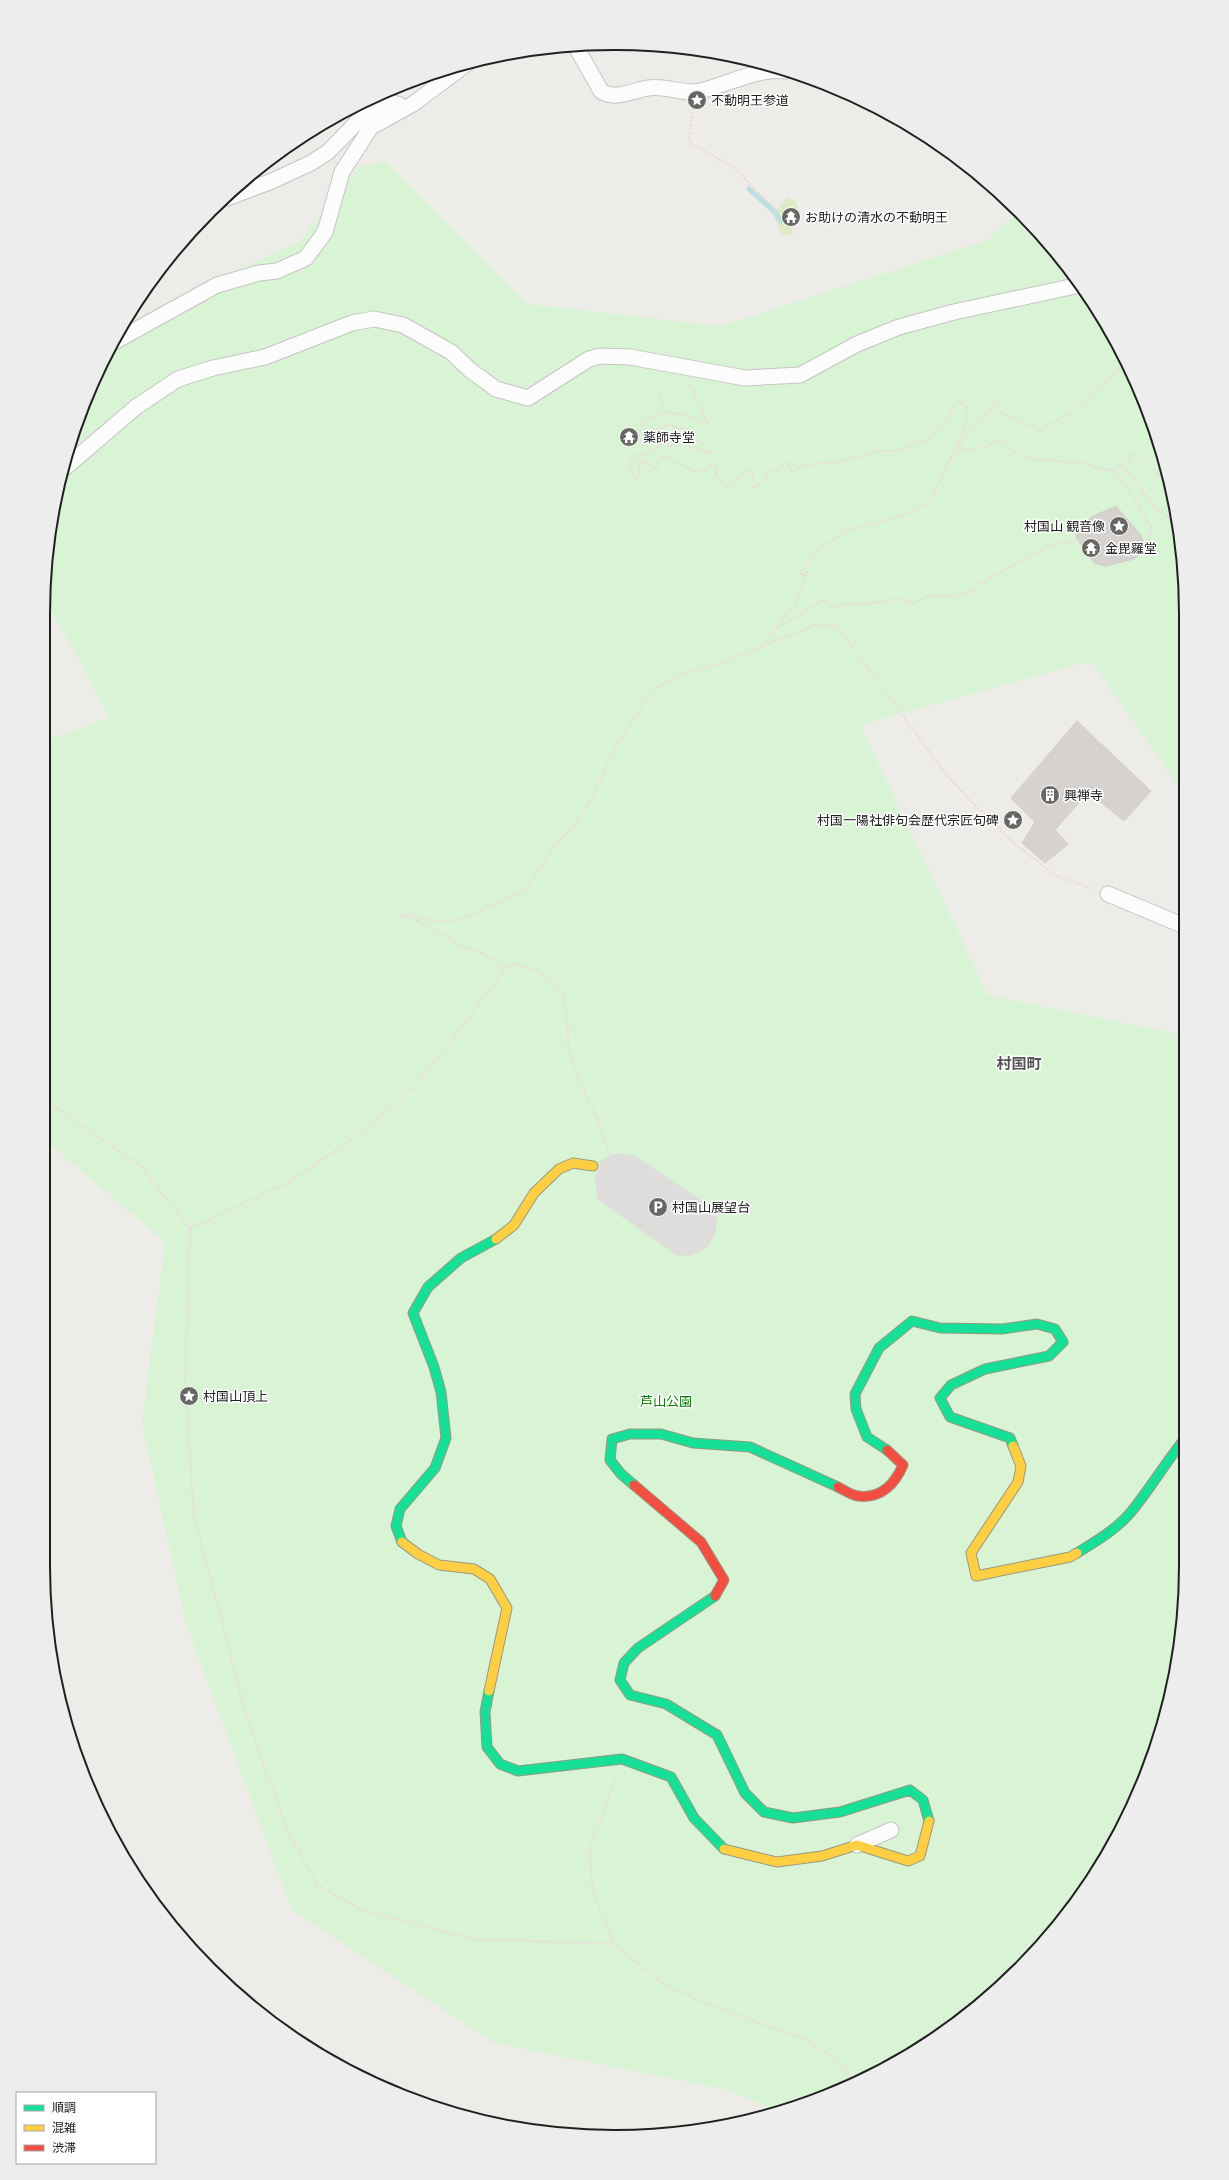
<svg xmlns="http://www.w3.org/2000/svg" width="1229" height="2180" font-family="Karla,'Noto Sans JP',sans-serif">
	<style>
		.grass { fill: #dfebc7 }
		.park { fill: #d9f4d5 }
		.parking { fill: #dedddc }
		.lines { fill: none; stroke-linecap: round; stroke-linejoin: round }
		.stream { stroke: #bcdfe2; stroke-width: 5 }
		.building { fill: #d5d2d0; stroke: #d1cdca }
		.street-casing { stroke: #c5c4c3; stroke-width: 17 }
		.fast-casing { stroke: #999880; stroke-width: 11 }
		.slow-casing { stroke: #999880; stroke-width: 11 }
		.jam-casing { stroke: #999880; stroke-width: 11 }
		.path { stroke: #ebdadb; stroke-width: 2.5; stroke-dasharray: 2 2; stroke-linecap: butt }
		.street { stroke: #fcfcfc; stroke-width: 15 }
		.fast { stroke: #16e098; stroke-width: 9 }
		.slow { stroke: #ffcf43; stroke-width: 9 }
		.jam { stroke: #f24e42; stroke-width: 9 }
		.labels { text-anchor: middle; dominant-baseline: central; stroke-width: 3; stroke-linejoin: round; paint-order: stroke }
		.poi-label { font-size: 13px; fill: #202020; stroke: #fff; text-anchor: start }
		.park-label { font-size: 13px; fill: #10820a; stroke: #fff }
		.quarter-label { font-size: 15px; font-weight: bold; fill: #535353; stroke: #fff }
		.rim { fill: none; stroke: #202020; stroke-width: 2 }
	</style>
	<rect width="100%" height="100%" fill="#eeece9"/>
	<path class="grass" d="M788,196L796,202L798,209L794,213L798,216L796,225L791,228L793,234L782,236C772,212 772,215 788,196Z"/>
	<path class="park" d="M386,161L527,304L721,326L988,240L1019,211L1090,297L1156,431L1181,540L1182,791L1091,661L860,725L988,995L1183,1035L1185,1603L1156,1749L1109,1851L1044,1942L991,1995L900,2060L833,2094L775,2111L732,2091L494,2043L292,1910L186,1624L142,1423L165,1242L46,1141L45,740L110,718L44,596V577L73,431L123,324L300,241L359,167Z"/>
	<path class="parking" d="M616,1153L635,1156L707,1204L715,1214L717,1221L716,1233L706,1249L690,1256L676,1255L597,1199L595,1177L602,1159Z"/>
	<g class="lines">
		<path class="stream" d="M749,189L773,210L781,221"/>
	</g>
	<path class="building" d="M1116,506L1140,534L1143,541L1141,553L1134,559L1106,566L1094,563L1077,539L1076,533L1078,528L1091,517Z
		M1077,721L1151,791L1124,821L1088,792L1055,830L1068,844L1045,863L1022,843L1035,822L1011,798Z"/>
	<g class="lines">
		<g class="street-casing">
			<path id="street" d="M575,45L601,91C615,101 633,90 648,88C666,85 683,95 700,91C726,85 760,67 786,71
				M227,198L272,181L311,163L328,152L365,114L394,103L400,105
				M114,342L217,285L259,273L277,271L306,258L325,232L342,172L371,127L413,104L469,62
				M66,467L136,407L178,379L213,368L265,357L352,323L374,319L403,325L451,352L470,370L496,389L528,398L589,359L600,356L630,357L745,378L800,375L857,344L899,327L954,312L1080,285
				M1108,894L1182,925
				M857,1845L891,1830"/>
		</g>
		<g class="fast-casing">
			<path id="fast" d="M887,1450L867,1437L856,1409L855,1394L879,1348L912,1321L940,1328L1002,1329L1037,1324L1055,1329L1063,1342L1049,1356L985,1369L951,1385L940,1398L950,1417L1010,1438L1013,1446
				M634,1485L621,1474L610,1460L612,1439L630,1434H661L693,1443L750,1447L838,1487
				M402,1542L396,1526L400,1509L435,1468L446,1438L441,1392L434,1367L413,1313L428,1287L461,1258L496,1239
				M1077,1553C1095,1542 1117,1529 1131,1512C1150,1489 1165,1463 1184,1440
				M715,1596L638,1648L624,1663L620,1680L630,1695L666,1704L717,1735L745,1793L764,1812L793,1818L840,1812L910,1790L923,1800L929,1821
				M489,1691L485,1712L487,1747L500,1764L518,1771L622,1759L671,1777L694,1818L724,1849"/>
		</g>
		<g class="slow-casing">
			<path id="slow" d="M496,1239L514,1225L534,1193L559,1169L573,1163L593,1166
				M1013,1446L1021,1466L1018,1482L971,1553L976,1576L1070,1557L1077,1553
				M402,1542L418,1554L439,1565L474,1569L490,1579L507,1608L489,1691
				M724,1849L777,1862L822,1856L857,1845L908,1861L920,1856L929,1821"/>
		</g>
		<g class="jam-casing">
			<path id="jam" d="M634,1485L701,1542L724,1580L715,1596
				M838,1487C844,1490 851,1495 858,1496C881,1499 895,1484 903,1465L887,1450"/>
		</g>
		<path class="path" d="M693,108L689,136L690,143L733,167L776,210
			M689,384L708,424L683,414L664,413L644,421L638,436L668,425L690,431L712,453L695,449L681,443L673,446L662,443C658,446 656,449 652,451C644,457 634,451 629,465L637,481L641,459L656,469L661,457C676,457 691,475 703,471C707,470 710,467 714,465L716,467V475L727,488L731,486L748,469L753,477L752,486L754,488L767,477L766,472L777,471L785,461L788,463L791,471L812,464L840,462L877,451H900L915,443L926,441L946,420L955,404L961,403L967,407L965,431L950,458L934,494L924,506L897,517L848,530L822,547L801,571L802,576L807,572L796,603L759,648
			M660,391L664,413
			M630,438L638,436
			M958,447L995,402L1001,413L1040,430L1073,412L1114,374L1124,367
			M950,458L954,457L961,451L986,447L993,442L1001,441L1023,458L1083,463L1104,470L1115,469L1130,461L1131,454L1139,456L1168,483
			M1122,467L1127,470L1155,508L1177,523
			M1113,470L1130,491L1151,527L1147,547L1145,549L1142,547
			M776,629L822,601L832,606L881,602L898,598L913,604L927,596H951L973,591L979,584L1048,546L1079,540
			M505,968L514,964L531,968L546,976L562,992L568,1027V1044L584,1093L597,1116L609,1154
			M46,1101L141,1166L190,1229L185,1386L194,1515L244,1707L287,1831L318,1885L362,1910L472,1939L614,1944
			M190,1229L290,1181L363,1132L414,1087L465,1023L505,968L484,954L463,947L410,917L401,916L411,914L428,920L457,921L524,891L554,847L572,828L584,812L603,776L609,758L651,691L682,674L722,663L815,625L837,626L945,773L965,795L1007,837L1054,875L1094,889
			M615,1779L589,1850L593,1891L614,1944L665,1985L717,2008L806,2039L833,2058L856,2082"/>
		<use href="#street" class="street"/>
		<use href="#fast" class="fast"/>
		<use href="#slow" class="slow"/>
		<use href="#jam" class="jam"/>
	</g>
	<defs>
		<g id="sight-disc" transform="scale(1)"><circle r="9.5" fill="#686766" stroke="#fff"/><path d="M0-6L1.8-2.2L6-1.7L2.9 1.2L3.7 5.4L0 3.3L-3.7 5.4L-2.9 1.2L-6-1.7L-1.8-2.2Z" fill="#fff"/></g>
		<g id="temple-disc" transform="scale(1)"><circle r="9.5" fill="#686766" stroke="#fff"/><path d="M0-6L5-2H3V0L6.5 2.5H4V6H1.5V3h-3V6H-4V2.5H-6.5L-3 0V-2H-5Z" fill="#fff"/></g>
		<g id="building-disc" transform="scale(1)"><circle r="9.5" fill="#686766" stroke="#fff"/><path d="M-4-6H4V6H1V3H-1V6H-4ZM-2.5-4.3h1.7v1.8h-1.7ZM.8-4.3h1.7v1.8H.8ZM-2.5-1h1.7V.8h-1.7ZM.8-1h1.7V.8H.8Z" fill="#fff"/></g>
		<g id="parking-disc" transform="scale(1)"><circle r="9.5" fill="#686766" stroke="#fff"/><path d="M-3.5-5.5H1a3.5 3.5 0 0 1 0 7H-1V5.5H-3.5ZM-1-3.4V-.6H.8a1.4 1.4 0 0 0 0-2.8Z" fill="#fff"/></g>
	</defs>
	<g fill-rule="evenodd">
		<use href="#sight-disc" x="697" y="100"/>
		<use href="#temple-disc" x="791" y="217"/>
		<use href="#temple-disc" x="629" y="437"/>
		<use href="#sight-disc" x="1119" y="526"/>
		<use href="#temple-disc" x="1091" y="548"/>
		<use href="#building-disc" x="1050" y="795"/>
		<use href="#sight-disc" x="1013" y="820"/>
		<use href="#parking-disc" x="658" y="1207"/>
		<use href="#sight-disc" x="189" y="1396"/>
	</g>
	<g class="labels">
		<g class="poi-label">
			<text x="711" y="100">不動明王参道</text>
			<text x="805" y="217">お助けの清水の不動明王</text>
			<text x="643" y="437">薬師寺堂</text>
			<text x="1105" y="526" text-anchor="end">村国山 観音像</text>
			<text x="1105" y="548">金毘羅堂</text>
			<text x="1064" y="795">興禅寺</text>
			<text x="999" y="820" text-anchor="end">村国一陽社俳句会歴代宗匠句碑</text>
			<text x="672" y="1207">村国山展望台</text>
			<text x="203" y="1396">村国山頂上</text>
		</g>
		<g class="park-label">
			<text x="666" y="1401">芦山公園</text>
		</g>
		<g class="quarter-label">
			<text x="1019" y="1064">村国町</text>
		</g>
	</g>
	<path d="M0 0H1229V2180H0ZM614 50H615A564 564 0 0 1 1179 614V1566A564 564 0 0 1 615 2130H614A564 564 0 0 1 50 1566V614A564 564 0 0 1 614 50Z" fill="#ededed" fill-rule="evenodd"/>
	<path class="rim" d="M614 50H615A564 564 0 0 1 1179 614V1566A564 564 0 0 1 615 2130H614A564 564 0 0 1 50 1566V614A564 564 0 0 1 614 50Z"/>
	<rect x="16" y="2092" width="140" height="72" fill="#ffffff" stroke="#a6a6a6"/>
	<rect x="24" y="2105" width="20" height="6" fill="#16e098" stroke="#a6a6a6"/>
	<text x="52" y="2112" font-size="12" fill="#202020">順調</text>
	<rect x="24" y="2125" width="20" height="6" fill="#ffcf43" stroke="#a6a6a6"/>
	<text x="52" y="2132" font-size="12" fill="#202020">混雑</text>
	<rect x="24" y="2145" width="20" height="6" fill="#f24e42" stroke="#a6a6a6"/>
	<text x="52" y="2152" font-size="12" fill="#202020">渋滞</text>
</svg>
